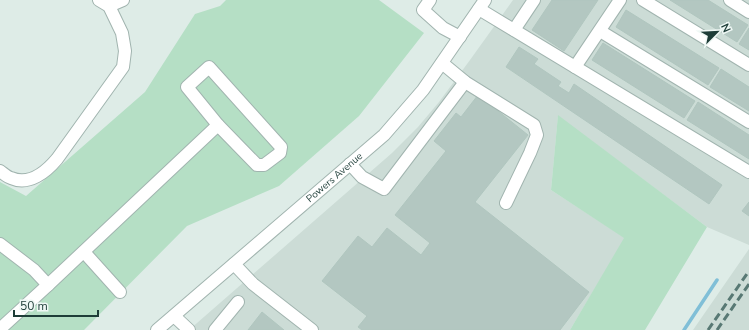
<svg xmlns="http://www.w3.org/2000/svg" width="749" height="330" font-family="'Nunito Sans',sans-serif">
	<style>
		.built { fill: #ccdcd6 }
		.green { fill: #b5dfc5 }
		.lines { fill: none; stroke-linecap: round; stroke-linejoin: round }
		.stream { stroke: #80bfd7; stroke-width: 3.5 }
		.building { fill: #b3c7c1; stroke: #b0c6bf }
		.minor-casing { stroke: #a1b4af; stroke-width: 14 }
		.minor { stroke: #fff; stroke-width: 12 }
		.rail { stroke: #587974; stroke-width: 3; stroke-dasharray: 8 4; stroke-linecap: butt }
		.labels { text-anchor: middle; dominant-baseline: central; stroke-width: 3; stroke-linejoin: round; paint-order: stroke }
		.street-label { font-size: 10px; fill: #1e3d38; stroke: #eff8f5 }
	</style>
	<rect width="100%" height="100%" fill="#deece7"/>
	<path class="built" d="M513,0H749V245L707,227L558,116L551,190L625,238L570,330H189L392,153L418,127L439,102L470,60Z
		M749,249V330H693Z"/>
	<path class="green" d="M226,0H379L424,33L359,116L279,186L187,226L84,330H0V182L26,196L145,92L195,14L220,6Z
		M558,115L707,227L645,330H570L624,238L551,190Z"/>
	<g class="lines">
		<path class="stream" d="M684,330L717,280"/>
	</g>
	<path class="building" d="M552,0H598L564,51L532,30Z
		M670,0H708L748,25L737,42Z
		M626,10L719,68L708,85L616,27Z
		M749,28V50L739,44Z
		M603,43L695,101L684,118L592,60Z
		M519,47L538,59L534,64L561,82L558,86L569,93L574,84L722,185L709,204L506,67Z
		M721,69L749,87V111L710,87Z
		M478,95L528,135L475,202L589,292L560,330H362L358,327L367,316L322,281L358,236L372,247L387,228L421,255L430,243L395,215L446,151L434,141L456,113L461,117Z
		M698,102L749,135V159L687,120Z
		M749,202V216L742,211Z
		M262,312L284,330H248Z"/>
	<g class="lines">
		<g class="minor-casing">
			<g id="minor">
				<path d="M430,0L423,10L443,28L460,37"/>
				<path d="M643,0L749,65"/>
				<path d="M730,0L749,12"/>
				<path d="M109,6L123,0"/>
				<path d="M479,9L749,172"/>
				<path d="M514,30L534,0"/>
				<path d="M600,31L749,122"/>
				<path d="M442,63L465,82L534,125L537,135L530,153L506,203"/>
				<path d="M209,67L281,147L280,153L264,165H257L218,125L187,87Z"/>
				<path d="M575,67L620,0"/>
				<path d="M350,164L362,177L384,189L465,82"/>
				<path d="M0,171C3,173 7,177 11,178C29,186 46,172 57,159L123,67L125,51L122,33L109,6L99,0"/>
				<path d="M0,244L34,270L48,285"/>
				<path d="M84,252L120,292"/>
				<path d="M234,264L253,284L312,330"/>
				<path d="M174,316L189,330"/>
				<path d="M0,329L48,285L218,125"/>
				<path id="s1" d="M157,330L384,135L423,90L485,0"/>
				<path d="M215,330L238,302"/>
			</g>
		</g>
		<use href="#minor" class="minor"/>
		<path class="rail" d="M708,330L749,271
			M717,330L749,284"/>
	</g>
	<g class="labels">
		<g class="street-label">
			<text stroke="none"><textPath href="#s1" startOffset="234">Powers Avenue</textPath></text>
		</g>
	</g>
	<g transform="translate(717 32) rotate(66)" stroke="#eff8f5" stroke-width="3" paint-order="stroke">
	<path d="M0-3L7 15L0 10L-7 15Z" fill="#1e3d38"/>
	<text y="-6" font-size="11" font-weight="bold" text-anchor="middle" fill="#1e3d38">N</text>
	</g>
	<path d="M14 310v6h84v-6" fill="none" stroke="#1e3d38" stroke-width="2"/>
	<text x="20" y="310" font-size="12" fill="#1e3d38" stroke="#eff8f5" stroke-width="3" paint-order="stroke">50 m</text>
</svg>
